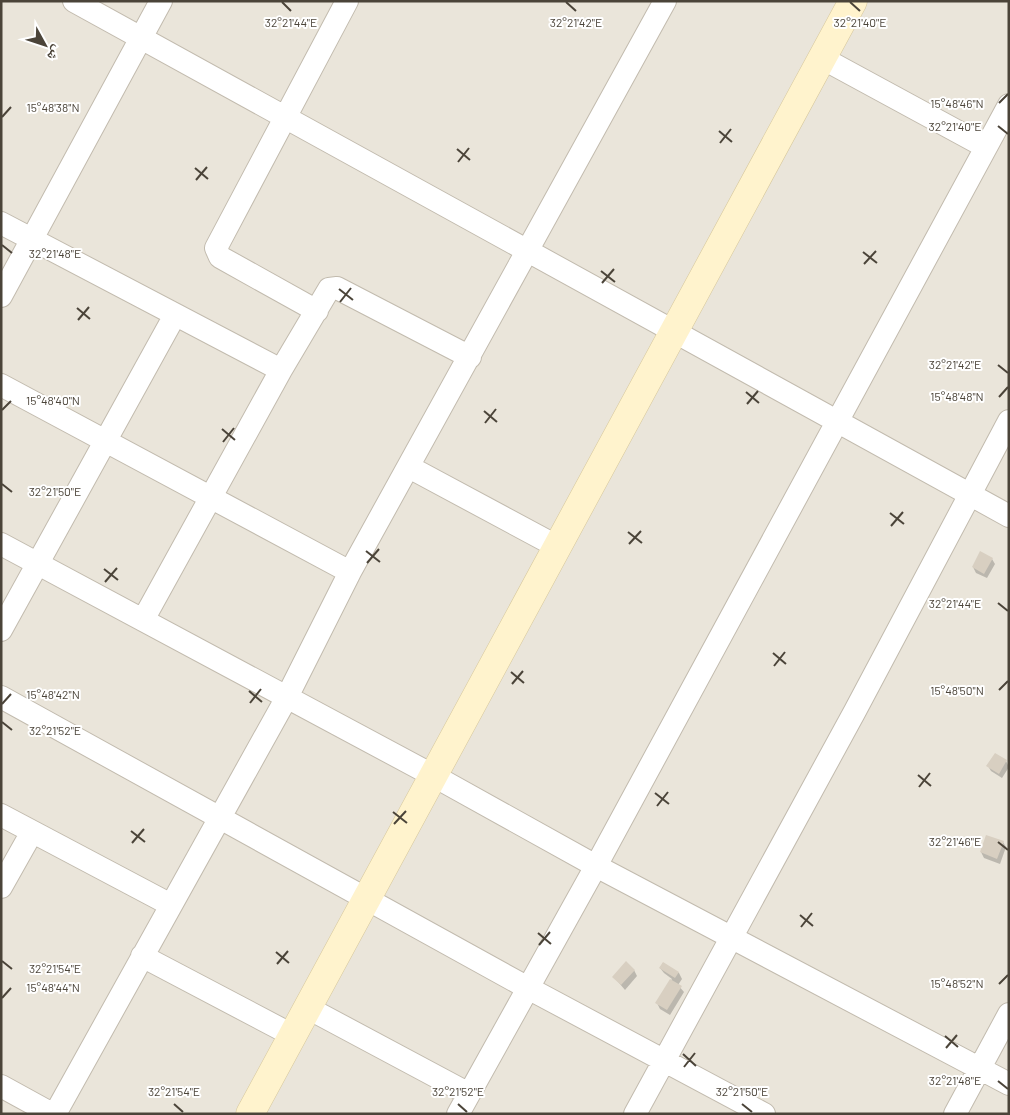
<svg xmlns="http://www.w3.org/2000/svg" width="1010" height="1115" font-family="Barlow,'Noto Naskh Arabic',sans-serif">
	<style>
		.residential { fill: #eae5da }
		.shadow { fill: #0003 }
		.building { fill: #d8cfc1 }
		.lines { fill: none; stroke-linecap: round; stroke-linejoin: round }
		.street-casing { stroke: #c2bbae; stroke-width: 24 }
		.secondary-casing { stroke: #d6c79b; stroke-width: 29 }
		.street { stroke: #fff; stroke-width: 22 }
		.secondary { stroke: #fff3cd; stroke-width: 28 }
		.ticks { fill: none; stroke: #4b4439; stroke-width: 2 }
		.ticks-label { font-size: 12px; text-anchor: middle; fill: #4b4439; stroke: #fff; stroke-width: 4; stroke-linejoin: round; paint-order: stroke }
	</style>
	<rect width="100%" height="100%" fill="#f6f3ec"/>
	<path class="residential" d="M1,1H1009V1114H1Z"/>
	<path class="shadow" d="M992,559L995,564L987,578L976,573L973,567Z
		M1006,761L1009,767L1002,778L991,771L988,766Z
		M1003,842L1006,847L1000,864L984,858L981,852Z
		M663,963L679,973L682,979L678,985L684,992L670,1015L660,1009L657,1003L672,979L664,973L660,968Z
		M634,970L637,976L625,990L614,977Z"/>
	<path class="building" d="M980,551L993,558L984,574L972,567Z
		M995,753L1007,760L999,774L986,766Z
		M986,835L1004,841L997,859L980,852Z
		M626,961L635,970L621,985L612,977Z
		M663,962L679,972L675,978L659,968Z
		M670,979L682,986L667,1010L655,1003Z"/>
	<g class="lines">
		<g class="street-casing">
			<path id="street" d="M74,1L1009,516
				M822,58L986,147
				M1,223L281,370
				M1,296L161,1
				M317,311L220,257L216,248L347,1
				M1,385L350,572
				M409,467L558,547
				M1,544L434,776L596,866L1009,1084
				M143,620L281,370L329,289L337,288L470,357
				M1,630L175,315
				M1,697L528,988L764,1114
				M1,815L171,905
				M1,887L32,832
				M142,956L292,1035
				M308,1008L469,1094
				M1,1086L52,1114
				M55,1114L287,697L350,572L665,1
				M458,1114L596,866L1009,105
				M635,1114L855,711L1009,421
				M955,1114L1009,1014"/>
		</g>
		<g class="secondary-casing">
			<path id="secondary" d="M250,1114L853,1"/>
		</g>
		<use href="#street" class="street"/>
		<use href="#secondary" class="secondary"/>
	</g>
	<path class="ticks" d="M282,2L291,11M566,2L576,11M850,2L860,11M999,103L1008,94M2,117L11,107M998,126L1008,134M719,131L732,142M720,143L731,129M457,149L470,160M458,162L469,148M195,168L208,179M196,180L207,167M2,245L12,253M863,252L877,263M864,264L876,251M601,271L615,282M602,283L614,269M339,289L353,300M340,302L351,288M77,308L90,319M78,320L89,307M998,365L1008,373M746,392L759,403M999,397L1008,387M747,404L758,391M2,410L11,401M484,411L497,422M485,423L496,409M222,429L235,440M223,442L234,428M2,484L12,492M890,513L904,524M891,526L903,512M628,532L642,543M629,544L641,531M366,551L380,562M367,563L379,549M104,569L118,580M105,582L117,568M998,603L1008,611M773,653L786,664M774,666L785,652M511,672L524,683M512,684L523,671M999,690L1008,681M249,691L262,702M250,703L261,689M2,704L11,694M2,722L12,730M918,775L931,786M919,787L930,773M655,793L669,804M657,806L668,792M393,812L407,823M394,824L406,811M131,831L145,842M998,842L1008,850M132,843L144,829M800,915L813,926M801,927L812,913M538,933L551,944M539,945L550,932M276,952L289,963M2,961L12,969M277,964L288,951M999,984L1008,975M2,998L11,988M945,1036L958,1047M946,1048L957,1035M683,1054L696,1066M684,1067L695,1053M998,1081L1008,1089M174,1104L183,1112M458,1104L467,1112M742,1104L752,1112"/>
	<g class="ticks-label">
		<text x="291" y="27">32°21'44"E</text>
		<text x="860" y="27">32°21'40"E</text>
		<text x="576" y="27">32°21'42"E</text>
		<text x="957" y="108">15°48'46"N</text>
		<text x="53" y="112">15°48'38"N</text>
		<text x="955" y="131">32°21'40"E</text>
		<text x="55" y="258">32°21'48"E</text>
		<text x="955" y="369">32°21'42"E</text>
		<text x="957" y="401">15°48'48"N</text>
		<text x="53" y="405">15°48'40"N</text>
		<text x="55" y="496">32°21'50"E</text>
		<text x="955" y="608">32°21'44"E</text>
		<text x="957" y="695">15°48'50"N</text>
		<text x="53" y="699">15°48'42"N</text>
		<text x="55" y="735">32°21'52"E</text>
		<text x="955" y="846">32°21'46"E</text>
		<text x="55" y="973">32°21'54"E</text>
		<text x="957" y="988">15°48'52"N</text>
		<text x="53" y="992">15°48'44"N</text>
		<text x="955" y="1085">32°21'48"E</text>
		<text x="174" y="1096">32°21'54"E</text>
		<text x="458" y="1096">32°21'52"E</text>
		<text x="742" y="1096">32°21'50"E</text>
	</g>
	<rect width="1010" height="1115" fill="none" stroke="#4b4439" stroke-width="5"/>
	<g transform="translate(45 45) rotate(130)" stroke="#ffffff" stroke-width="4" paint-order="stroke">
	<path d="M0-4L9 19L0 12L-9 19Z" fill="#4b4439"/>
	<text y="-8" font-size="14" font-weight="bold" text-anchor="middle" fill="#4b4439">ش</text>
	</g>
</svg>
